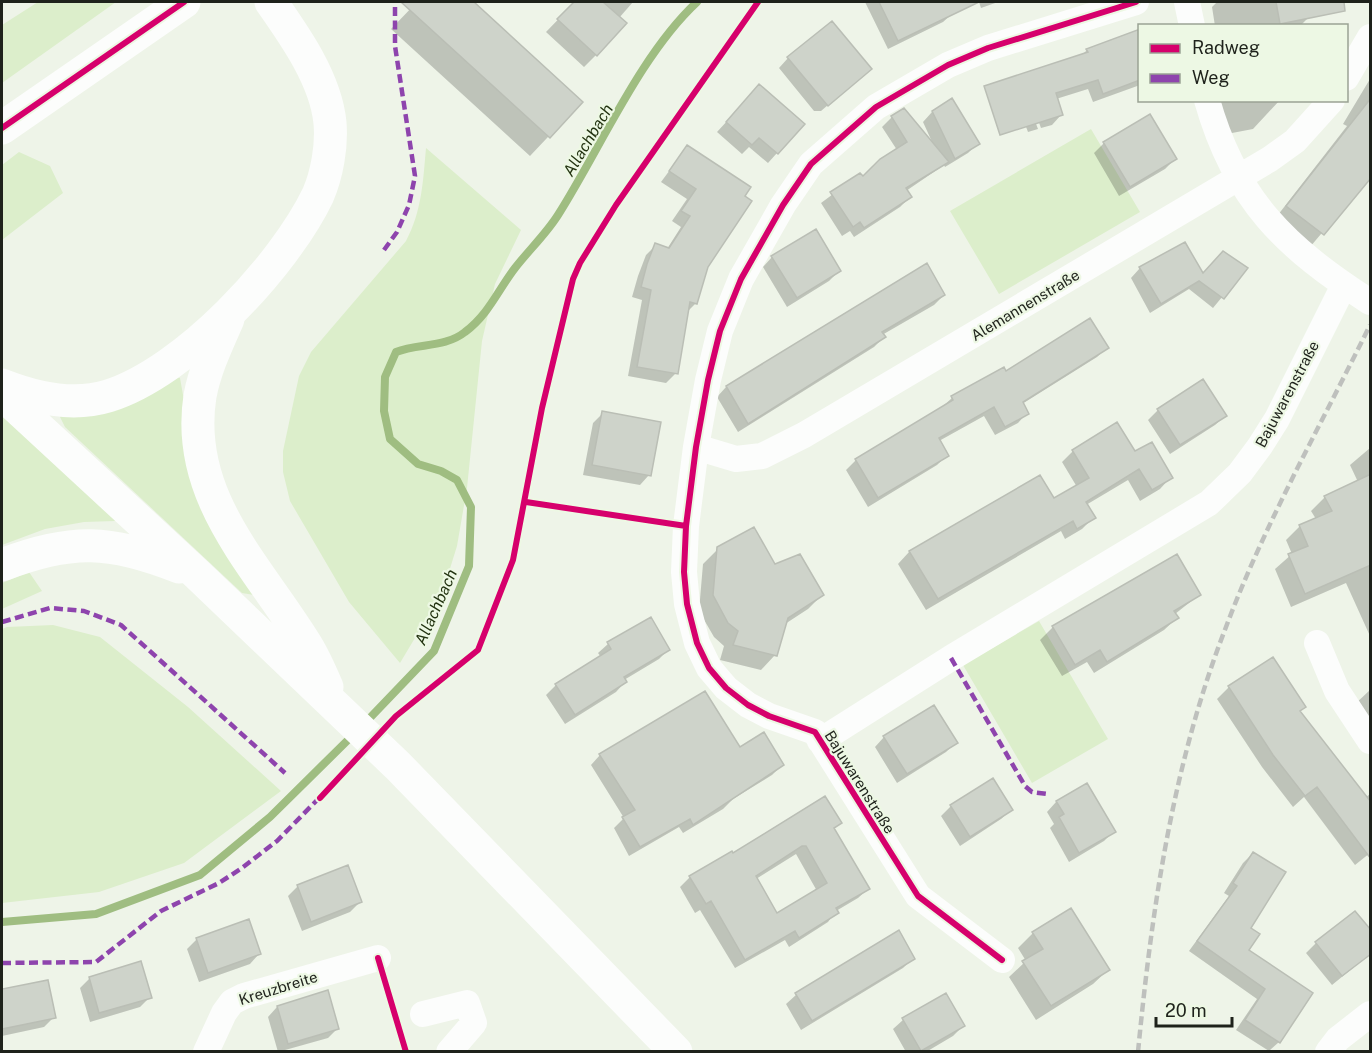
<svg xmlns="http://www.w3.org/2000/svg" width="1372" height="1053" font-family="'Public Sans',sans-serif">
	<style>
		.green { fill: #dceecb }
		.shadow { fill: #0003; fill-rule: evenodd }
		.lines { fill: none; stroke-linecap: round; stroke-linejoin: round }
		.stream { stroke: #9fbd81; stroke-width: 8 }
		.building { fill: #ced3ca; stroke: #babeb5; stroke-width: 1.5; fill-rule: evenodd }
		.street { stroke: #fcfdfc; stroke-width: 26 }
		.secondary { stroke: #fcfdfc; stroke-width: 33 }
		.primary { stroke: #fcfdfc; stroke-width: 33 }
		.rail { stroke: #bec0bd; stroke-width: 4.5; stroke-dasharray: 9 4.5; stroke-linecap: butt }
		.quiet { stroke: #8e44ad; stroke-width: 4.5; stroke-dasharray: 9 4.5; stroke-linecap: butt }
		.cycleway-casing { stroke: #edf8e4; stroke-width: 10 }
		.cycleway { stroke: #d6006c; stroke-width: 6 }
		.labels { text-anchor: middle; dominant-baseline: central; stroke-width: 4.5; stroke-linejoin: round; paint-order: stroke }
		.street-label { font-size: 15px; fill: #1e221b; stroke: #edf8e4 }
		.water-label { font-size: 16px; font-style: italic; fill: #233311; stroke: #edf8e4 }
	</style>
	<rect width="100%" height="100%" fill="#eef4e8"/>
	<path class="green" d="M38,2H116L2,83V25Z
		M1091,129L1140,212L999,294L950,211Z
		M426,148L521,230L495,284L482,341L467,488L457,546L443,591L400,663L349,602L290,501L283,472V451L299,376L311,352L406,241C422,211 423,181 426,148Z
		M19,152L50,166L63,193L2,240V165Z
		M174,376L180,378L185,406L254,595L242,593L65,427L60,417L63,413Z
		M2,413L113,514L115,521L84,522L45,529L2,545Z
		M29,572L42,591L2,609V583Z
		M1039,621L1108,739L1032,783L963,665Z
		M53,625L100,637L188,707L281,791L184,863L99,892L2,903V629L7,627Z"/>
	<path class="shadow" d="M417,2H471L581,102L530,156L391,29Z
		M575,2H633L619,18L596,55L584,67L546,32Z
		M865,2H948L953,13L943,22L888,49Z
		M979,2H998L981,8Z
		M1217,2H1305L1308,18L1300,26H1215L1212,7Z
		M1137,31L1140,85L1093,102L1088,89L1056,99L1061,115L1052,125L1041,128L1023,79H1019L1038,129L1028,132L1010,85L1020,76L1081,56L1087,50Z
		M788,58L870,69L821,111H814L779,68Z
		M1370,79V176L1310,247L1274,220L1347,126L1343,124Z
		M750,96L777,153L768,163L749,147L742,154L717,132Z
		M1203,100H1280L1253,129L1211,137Z
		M932,112L978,143L968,153L945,167L944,165L906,191L910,197L900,207L854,237L850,231L842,236L821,203L860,174L863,178L897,150L882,127L892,117L933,144L923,122Z
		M1104,143L1175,159L1165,169L1119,196L1094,153Z
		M687,147L749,187L707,267L696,303L687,312L676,373L666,383L628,376L642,300L632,297L638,276L646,255L656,245L667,249L681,227L672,221L687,199L661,182Z
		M772,257L839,271L829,281L787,307L763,267Z
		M926,265L944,295L934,305L882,335L884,337L874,347L738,432L717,397L726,387Z
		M1140,268L1203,275L1246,268L1213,308L1189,289L1150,313L1131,278Z
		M1107,347L1097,357L1022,404L1027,413L1018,423L995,435L984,416L939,441L947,455L937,465L868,507L846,470L856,460L942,407L952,398L1005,373Z
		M1158,410L1225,416L1215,425L1170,454L1148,420Z
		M603,413L649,475L640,485L583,475L593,423Z
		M1370,448V636L1346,583L1291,607L1275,569L1292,554L1286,540L1300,526L1316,519L1311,511L1325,497L1358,482L1350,465Z
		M1073,451L1134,453L1171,477L1160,489L1140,501L1128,480L1086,505L1094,517L1082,529L1065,539L1061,531L926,610L898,564L909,552L1040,477L1054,500L1077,487L1062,462Z
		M718,549L775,566L822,595L808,609L785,624L775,655L761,670L720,660L724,646L714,637L699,611L703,564Z
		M1199,595L1175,614L1177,618L1164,630L1094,673L1087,662L1062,676L1040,640L1053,627Z
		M608,644L668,650L659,659L624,680L625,682L616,692L565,724L546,695L556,685L601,657L598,653Z
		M1229,687L1304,707L1299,712L1365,798L1370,794V853L1355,865L1304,797L1293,807L1262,767L1217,699Z
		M1370,690V728L1354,705Z
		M884,737L956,742L946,752L897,783L875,747Z
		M740,749L782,765L772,775L733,799L723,809L683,833L679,827L629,856L614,828L624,818L591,765L600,755Z
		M1087,785L1114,831L1104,841L1069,862L1050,828L1054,824L1047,812L1056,802Z
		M951,806L1011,810L1001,819L960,846L941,816Z
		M840,823L833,830L868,889L858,898L836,911L828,922L789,947L785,940L735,968L700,910L695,913L680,887L690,877L733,855ZM796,854L817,891L777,915L756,879Z
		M1253,853L1246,950L1311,993L1279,1042L1269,1051L1236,1030L1257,999L1189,951L1229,896L1224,893L1243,863Z
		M298,886L360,902L350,912L302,931L288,896Z
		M898,932L913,958L903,968L801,1030L786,1004L796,995Z
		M1033,933L1108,970L1093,984L1036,1020L1009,977L1026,961L1018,948Z
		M197,939L259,954L250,964L199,982L187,949Z
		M1316,943L1370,954L1332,985L1306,953Z
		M140,963L150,997L140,1007L90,1022L80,988L89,979Z
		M47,982L54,1017L44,1027L2,1036V991Z
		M945,995L963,1026L953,1036L926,1052H906L893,1029L903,1020Z
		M277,1007L337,1029L328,1038L278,1052L268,1017Z"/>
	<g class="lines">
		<path class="stream" d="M365,723L434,651L469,566L471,507L457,480L441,471L418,464L390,439L384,411L385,377L396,352C418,343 445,348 465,332C489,314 498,290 515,268C529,250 546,234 558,215C600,149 640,55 697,2
			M2,922L96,914L200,875L270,817L354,734"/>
	</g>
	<path class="building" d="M401,2H474L583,102L550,138Z
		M574,2H603L627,23L597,56L557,19Z
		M879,2H979L898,41Z
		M1276,2H1344L1345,11L1280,24Z
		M832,21L872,69L828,106L787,57Z
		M1140,29V80L1103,94L1098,80L1056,93L1063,115L1000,135L984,86L1088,52L1086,49Z
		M759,84L805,124L778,154L759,138L752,145L726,122Z
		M952,98L980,144L955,159L932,111Z
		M1371,98V178L1324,235L1286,206Z
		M904,108L949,162L906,188L912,197L864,228L860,222L853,227L830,192L860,173L863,176L880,159L907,142L891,116Z
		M1150,114L1177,159L1130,187L1103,142Z
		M687,145L751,187L745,196L752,201L708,267L697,304L690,302L678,374L637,367L651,290L641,287L647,264L655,243L669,248L690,216L681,211L696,189L669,171Z
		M816,229L841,271L797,298L771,256Z
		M1185,242L1203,273L1223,251L1248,268L1224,299L1199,281L1161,304L1139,267Z
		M927,263L945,295L882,332L886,337L748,424L726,386Z
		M1090,318L1109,348L1023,402L1029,414L1005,427L994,407L939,438L949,456L878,498L855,459L953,400L951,396L1004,367L1006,371Z
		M1203,379L1227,416L1180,445L1157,409Z
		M602,411L661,422L651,476L592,465Z
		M1117,422L1135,451L1152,442L1173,478L1152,490L1139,469L1086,502L1096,518L1077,529L1073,521L938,599L909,551L1040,475L1054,498L1089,478L1072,450Z
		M1371,474V565L1305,594L1288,554L1308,546L1299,525L1332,511L1324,496Z
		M754,527L775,564L800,554L824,595L788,618L777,656L733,645L738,631L728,623L713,595L717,547Z
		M1177,554L1201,595L1174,611L1179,618L1107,662L1100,650L1075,665L1052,626Z
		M651,617L670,650L624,677L627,682L575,715L555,684L611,649L607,642Z
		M1273,657L1306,707L1300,711L1371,802V859L1317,787L1305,796L1273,755L1228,686Z
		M705,691L740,747L764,732L784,765L693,825L690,819L640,847L622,817L635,810L599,754Z
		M934,705L958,743L907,774L883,736Z
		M993,778L1013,810L970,837L950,805Z
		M1087,783L1116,832L1079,853L1059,817L1064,814L1056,801Z
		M825,796L842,823L834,828L870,889L836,908L839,913L799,938L795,931L745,960L711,901L706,904L689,876L732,851L733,853ZM802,846H806L827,883L777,913L756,876Z
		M1253,852L1286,872L1251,928L1260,934L1249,950L1313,993L1280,1043L1245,1020L1265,989L1197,941L1237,886L1233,883Z
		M348,865L362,902L311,922L297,885Z
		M1071,908L1110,970L1051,1006L1022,961L1043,949L1032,932Z
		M1355,911L1371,930V954L1342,976L1315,942Z
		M249,919L261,954L208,973L196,938Z
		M899,930L915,959L812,1021L795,993Z
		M141,961L152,998L99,1013L89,977Z
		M48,980L56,1018L2,1029V989Z
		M328,990L339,1029L288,1044L277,1006Z
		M946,993L965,1026L921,1051L902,1018Z"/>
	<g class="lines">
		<path class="street" d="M1187,2L1192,26
			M1346,78L1370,37
			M1207,100C1235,200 1286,248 1370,302
			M696,447L736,459L762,456L804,435L1270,159L1295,141L1332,100
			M1317,643L1337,691L1370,741
			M820,741L951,658L1209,503L1240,473L1260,446L1277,419L1344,285
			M1002,960L918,896L815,732L769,716L748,705L726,688L709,668L697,643L687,604L684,572L686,526L696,447L708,380L720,331L741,279L783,205L811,164L876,107L948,65L988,48L1136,2
			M423,1014L467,1003L474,1023L449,1052
			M206,1052L224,1013L232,1002L244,996L378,958
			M1328,1052L1338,1039L1370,1014"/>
		<path class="secondary" d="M2,128L184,2"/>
		<path class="primary" d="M228,319C217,344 205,369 200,396C184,498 259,567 307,646C315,659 321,673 327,687
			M2,385C35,398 72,407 108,396C185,372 284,266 318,195C327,174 332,146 330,123C326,80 295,36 271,2
			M2,394L197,574L398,766L676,1052
			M2,565C71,538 111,540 179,567"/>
		<path class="rail" d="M1138,1052C1152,907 1173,763 1226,627C1265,523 1321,425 1370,325"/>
		<path class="quiet" d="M384,250L397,232L409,205L415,176L395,46V2
			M2,622L50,608L84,611L121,625L285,773
			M951,658L1025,786L1032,792L1047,794
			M2,963L96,962L161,911L219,883L242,868L277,841L323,794"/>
		<g class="cycleway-casing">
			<path id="cycleway" d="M2,128L184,2
				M526,502L686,526
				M320,798L396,716L478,650L513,560L542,408L573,279L580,263L616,205L758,2
				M378,958L406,1052
				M1002,960L918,896L815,732L769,716L748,705L726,688L709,668L697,643L687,604L684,572L686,526L696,447L708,380L720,331L741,279L783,205L811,164L876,107L948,65L988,48L1136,2"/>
		</g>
		<use href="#cycleway" class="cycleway"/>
	</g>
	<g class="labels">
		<g class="street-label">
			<text transform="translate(1025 305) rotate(-31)">Alemannenstraße</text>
			<text transform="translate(1287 394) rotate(-62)">Bajuwarenstraße</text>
			<text transform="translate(860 782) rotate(58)">Bajuwarenstraße</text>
			<text transform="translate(278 988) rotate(-17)">Kreuzbreite</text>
		</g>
		<g class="water-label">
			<text transform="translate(588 140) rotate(-59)">Allachbach</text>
			<text transform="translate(436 607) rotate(-66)">Allachbach</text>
		</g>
	</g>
	<rect width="1372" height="1053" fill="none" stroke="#1e221b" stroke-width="6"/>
	<rect x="1138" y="24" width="210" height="78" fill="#edf8e4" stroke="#9aa294" stroke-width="1.5"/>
	<rect x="1150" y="44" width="30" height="9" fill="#d6006c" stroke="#9aa294" stroke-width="1.5"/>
	<text x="1192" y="54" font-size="18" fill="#1e221b">Radweg</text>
	<rect x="1150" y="74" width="30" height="9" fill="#8e44ad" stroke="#9aa294" stroke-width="1.5"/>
	<text x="1192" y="84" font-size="18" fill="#1e221b">Weg</text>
	<path d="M1156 1017v9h76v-9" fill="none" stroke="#1e221b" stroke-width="3"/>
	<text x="1165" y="1017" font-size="18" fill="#1e221b" stroke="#edf8e4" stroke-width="4.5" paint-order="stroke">20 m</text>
</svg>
